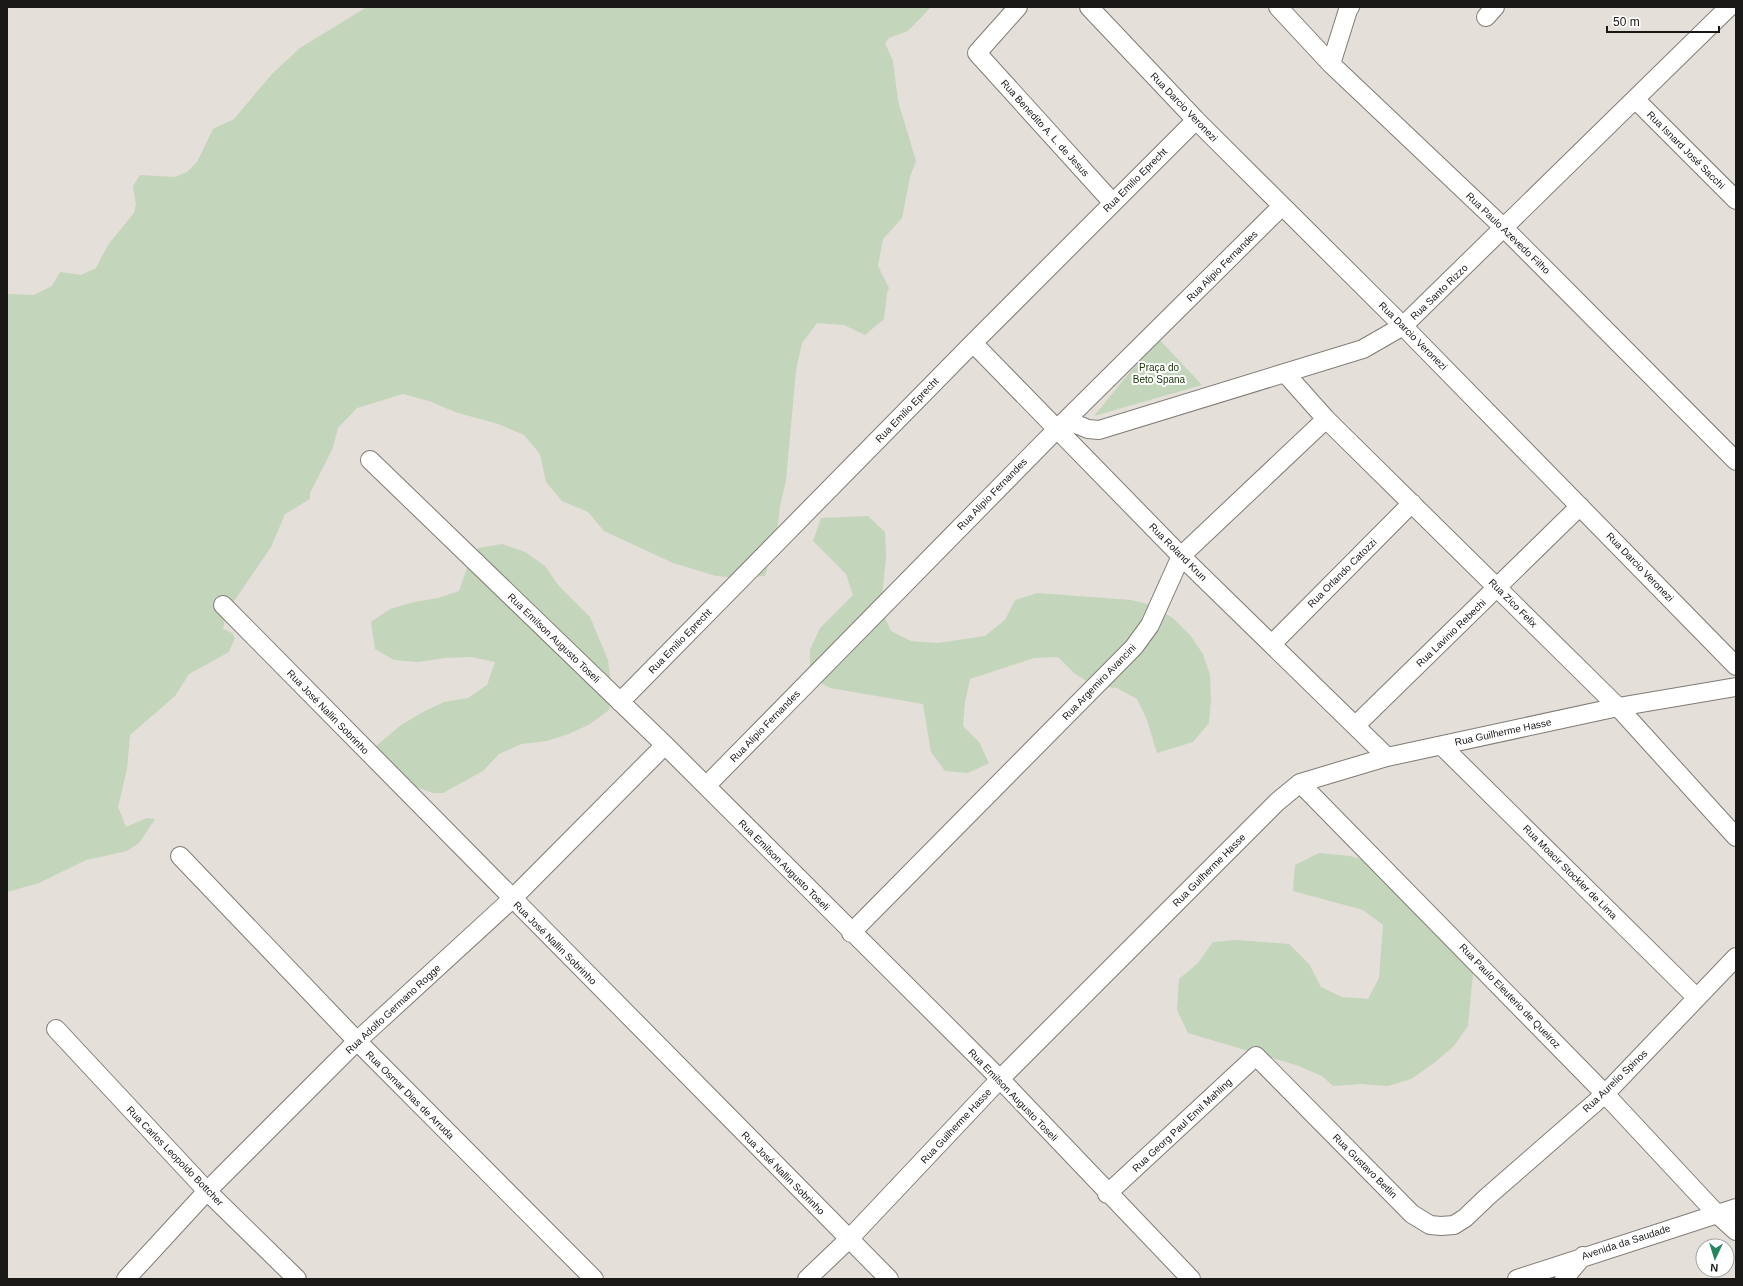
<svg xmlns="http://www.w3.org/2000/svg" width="1743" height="1286" font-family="Arial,sans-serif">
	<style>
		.green { fill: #c3d5ba }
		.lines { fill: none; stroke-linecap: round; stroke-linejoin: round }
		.minor-casing { stroke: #807c75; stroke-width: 20 }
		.minor { stroke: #fff; stroke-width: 18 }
		.labels { text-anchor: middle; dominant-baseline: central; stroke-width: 4; stroke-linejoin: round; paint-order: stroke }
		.street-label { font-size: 10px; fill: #1a1816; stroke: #fff }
		.park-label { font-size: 10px; fill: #173205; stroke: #fff }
	</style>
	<rect width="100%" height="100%" fill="#e4dfd8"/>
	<path class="green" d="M367,7H931L908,31L889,38L885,43L893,61L898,101L916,161L910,177L902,218L883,239L878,266L889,288L887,293L884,319L865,335L844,325L817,323L802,343L796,370L786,480L780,506L777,532L765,576L742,578L716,576L673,563L604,531L588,512L562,501L546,482L540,454L524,435L498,424L455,412L429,401L403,394L357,408L338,428L332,450L310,493V499L285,514L271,547L226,613L223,629L232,633L235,638L229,652L189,674L175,696L130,735L127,769L118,807L126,827L147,818L155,819L139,843L127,851L86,860L39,883L7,892V294L34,295L52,286L60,272L81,275L96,268L108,245L134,213L136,205L133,186L140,175L175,177L187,172L197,162L213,129L234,119L272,74L300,48Z
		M1158,338L1202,385L1094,416Z
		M868,516L885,532L886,556L881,609L891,631L911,641L938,643L985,636L1005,620L1015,600L1037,593L1131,600L1154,606L1174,619L1190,635L1203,654L1210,675L1211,699L1209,723L1193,742L1157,753L1147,720L1137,699L1117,688L1094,686L1074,673L1058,657L1034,658L970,679L965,702L963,726L979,742L989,763L968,773L945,771L931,752L923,704L830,688L810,677V650L820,628L853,595L846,574L813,541L821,518Z
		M502,544L525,552L545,566L558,585L590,617L608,660L611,684L609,710L590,724L569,734L547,741L521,744L499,754L483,771L443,793H433L402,782L375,747L401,725L423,712L444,702L468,698L487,685L495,662L471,657L445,658L418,662L394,660L375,649L371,622L390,609L414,602L438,598L459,591L467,568L478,548Z
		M1319,853L1350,856L1371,862L1470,950L1473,973L1468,1026L1453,1047L1434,1063L1411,1079L1388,1086L1361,1084L1333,1086L1322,1076L1296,1065L1188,1033L1177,1010L1179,979L1198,963L1213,942L1236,940L1289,944L1309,964L1321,987L1342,997L1368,999L1379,978L1383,925L1363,910L1293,891L1295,865Z"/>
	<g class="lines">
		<g class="minor-casing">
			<path id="minor" d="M1018,7L977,53L1113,203
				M1089,7L1196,120L1403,326L1736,666
				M1278,7L1331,64L1504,228L1736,461
				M1486,17L1495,7
				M1331,64L1348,10L1350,7
				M1635,99L1736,200
				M973,343L1181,556L1387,757
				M1285,373L1326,419L1618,707L1736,837
				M1066,420L1088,429L1099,430L1363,349L1403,326L1729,7
				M370,460L665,745L1000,1079L1191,1279
				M223,605L889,1279
				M1272,644L1412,503
				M620,702L973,343L1196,120
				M1355,726L1580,506
				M1442,746L1697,998
				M1300,783L1605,1094L1716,1213L1736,1231
				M706,786L1057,429L1282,206
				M180,856L357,1041L594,1279
				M851,933L1134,647L1150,625L1181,556L1326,419
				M56,1029L207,1191L297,1279
				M1107,1194L1256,1056L1412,1214L1430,1225L1441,1226L1454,1225L1465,1218L1487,1197L1605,1094L1736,957
				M126,1279L207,1191L357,1041L512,899L665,745
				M807,1279L849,1239L1000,1079L1277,802L1300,783L1387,757L1618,707L1736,687
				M1517,1279L1736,1208
				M1564,1279L1583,1256"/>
		</g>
		<use href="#minor" class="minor"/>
	</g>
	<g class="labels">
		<g class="street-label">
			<text transform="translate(1184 107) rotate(46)">Rua Darcio Veronezi</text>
			<text transform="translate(1045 128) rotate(48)">Rua Benedito A. L. de Jesus</text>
			<text transform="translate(1686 150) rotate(45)">Rua Isnard José Sacchi</text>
			<text transform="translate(1135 180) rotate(-45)">Rua Emilio Eprecht</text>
			<text transform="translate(1508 233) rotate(44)">Rua Paulo Azevedo Filho</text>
			<text transform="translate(1222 266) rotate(-45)">Rua Alipio Fernandes</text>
			<text transform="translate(1439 292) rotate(-44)">Rua Santo Rizzo</text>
			<text transform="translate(1413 336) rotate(45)">Rua Darcio Veronezi</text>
			<text transform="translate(907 410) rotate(-46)">Rua Emilio Eprecht</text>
			<text transform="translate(992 494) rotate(-46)">Rua Alipio Fernandes</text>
			<text transform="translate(1178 552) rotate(45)">Rua Roland Krun</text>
			<text transform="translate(1640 567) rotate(46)">Rua Darcio Veronezi</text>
			<text transform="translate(1342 573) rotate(-45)">Rua Orlando Catozzi</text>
			<text transform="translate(1513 603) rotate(45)">Rua Zico Felix</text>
			<text transform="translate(1451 633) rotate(-44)">Rua Lavinio Rebechi</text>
			<text transform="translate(554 638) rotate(44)">Rua Emilson Augusto Toseli</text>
			<text transform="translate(680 641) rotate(-46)">Rua Emilio Eprecht</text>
			<text transform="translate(1099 682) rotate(-46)">Rua Argemiro Avancini</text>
			<text transform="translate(328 712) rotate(46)">Rua José Nallin Sobrinho</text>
			<text transform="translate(765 726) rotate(-46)">Rua Alipio Fernandes</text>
			<text transform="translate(1503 732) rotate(-12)">Rua Guilherme Hasse</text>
			<text transform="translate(784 865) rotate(45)">Rua Emilson Augusto Toseli</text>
			<text transform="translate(1209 870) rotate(-45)">Rua Guilherme Hasse</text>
			<text transform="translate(1570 872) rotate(45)">Rua Moacir Stockler de Lima</text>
			<text transform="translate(555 943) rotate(45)">Rua José Nallin Sobrinho</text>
			<text transform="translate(1510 996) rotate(46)">Rua Paulo Eleuterio de Queiroz</text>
			<text transform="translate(393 1009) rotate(-43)">Rua Adolfo Germano Rogge</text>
			<text transform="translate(1615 1081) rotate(-44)">Rua Aurelio Spinos</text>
			<text transform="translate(410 1095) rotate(45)">Rua Osmar Dias de Arruda</text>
			<text transform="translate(1013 1095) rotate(46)">Rua Emilson Augusto Toseli</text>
			<text transform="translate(1182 1125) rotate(-43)">Rua Georg Paul Emil Mahling</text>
			<text transform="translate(956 1126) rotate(-47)">Rua Guilherme Hasse</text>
			<text transform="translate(175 1156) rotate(46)">Rua Carlos Leopoldo Bottcher</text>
			<text transform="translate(1365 1166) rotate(45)">Rua Gustavo Betlin</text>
			<text transform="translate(783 1173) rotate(45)">Rua José Nallin Sobrinho</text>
			<text transform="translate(1626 1242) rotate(-18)">Avenida da Saudade</text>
		</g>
		<g class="park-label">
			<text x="1159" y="367">Praça do<tspan x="1159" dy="12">Beto Spana</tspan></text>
		</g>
	</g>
	<rect width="1743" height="1286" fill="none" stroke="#1a1816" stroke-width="16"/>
	<g transform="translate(1715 1258) rotate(184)"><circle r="19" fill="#ffffff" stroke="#a3a3a2"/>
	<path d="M0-3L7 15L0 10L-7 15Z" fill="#238660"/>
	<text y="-6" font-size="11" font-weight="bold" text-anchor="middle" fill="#1a1816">N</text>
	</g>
	<path d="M1607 26v6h112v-6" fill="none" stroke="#1a1816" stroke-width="2"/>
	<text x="1613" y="26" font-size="12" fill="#1a1816" stroke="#ffffff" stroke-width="3" paint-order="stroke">50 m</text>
</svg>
